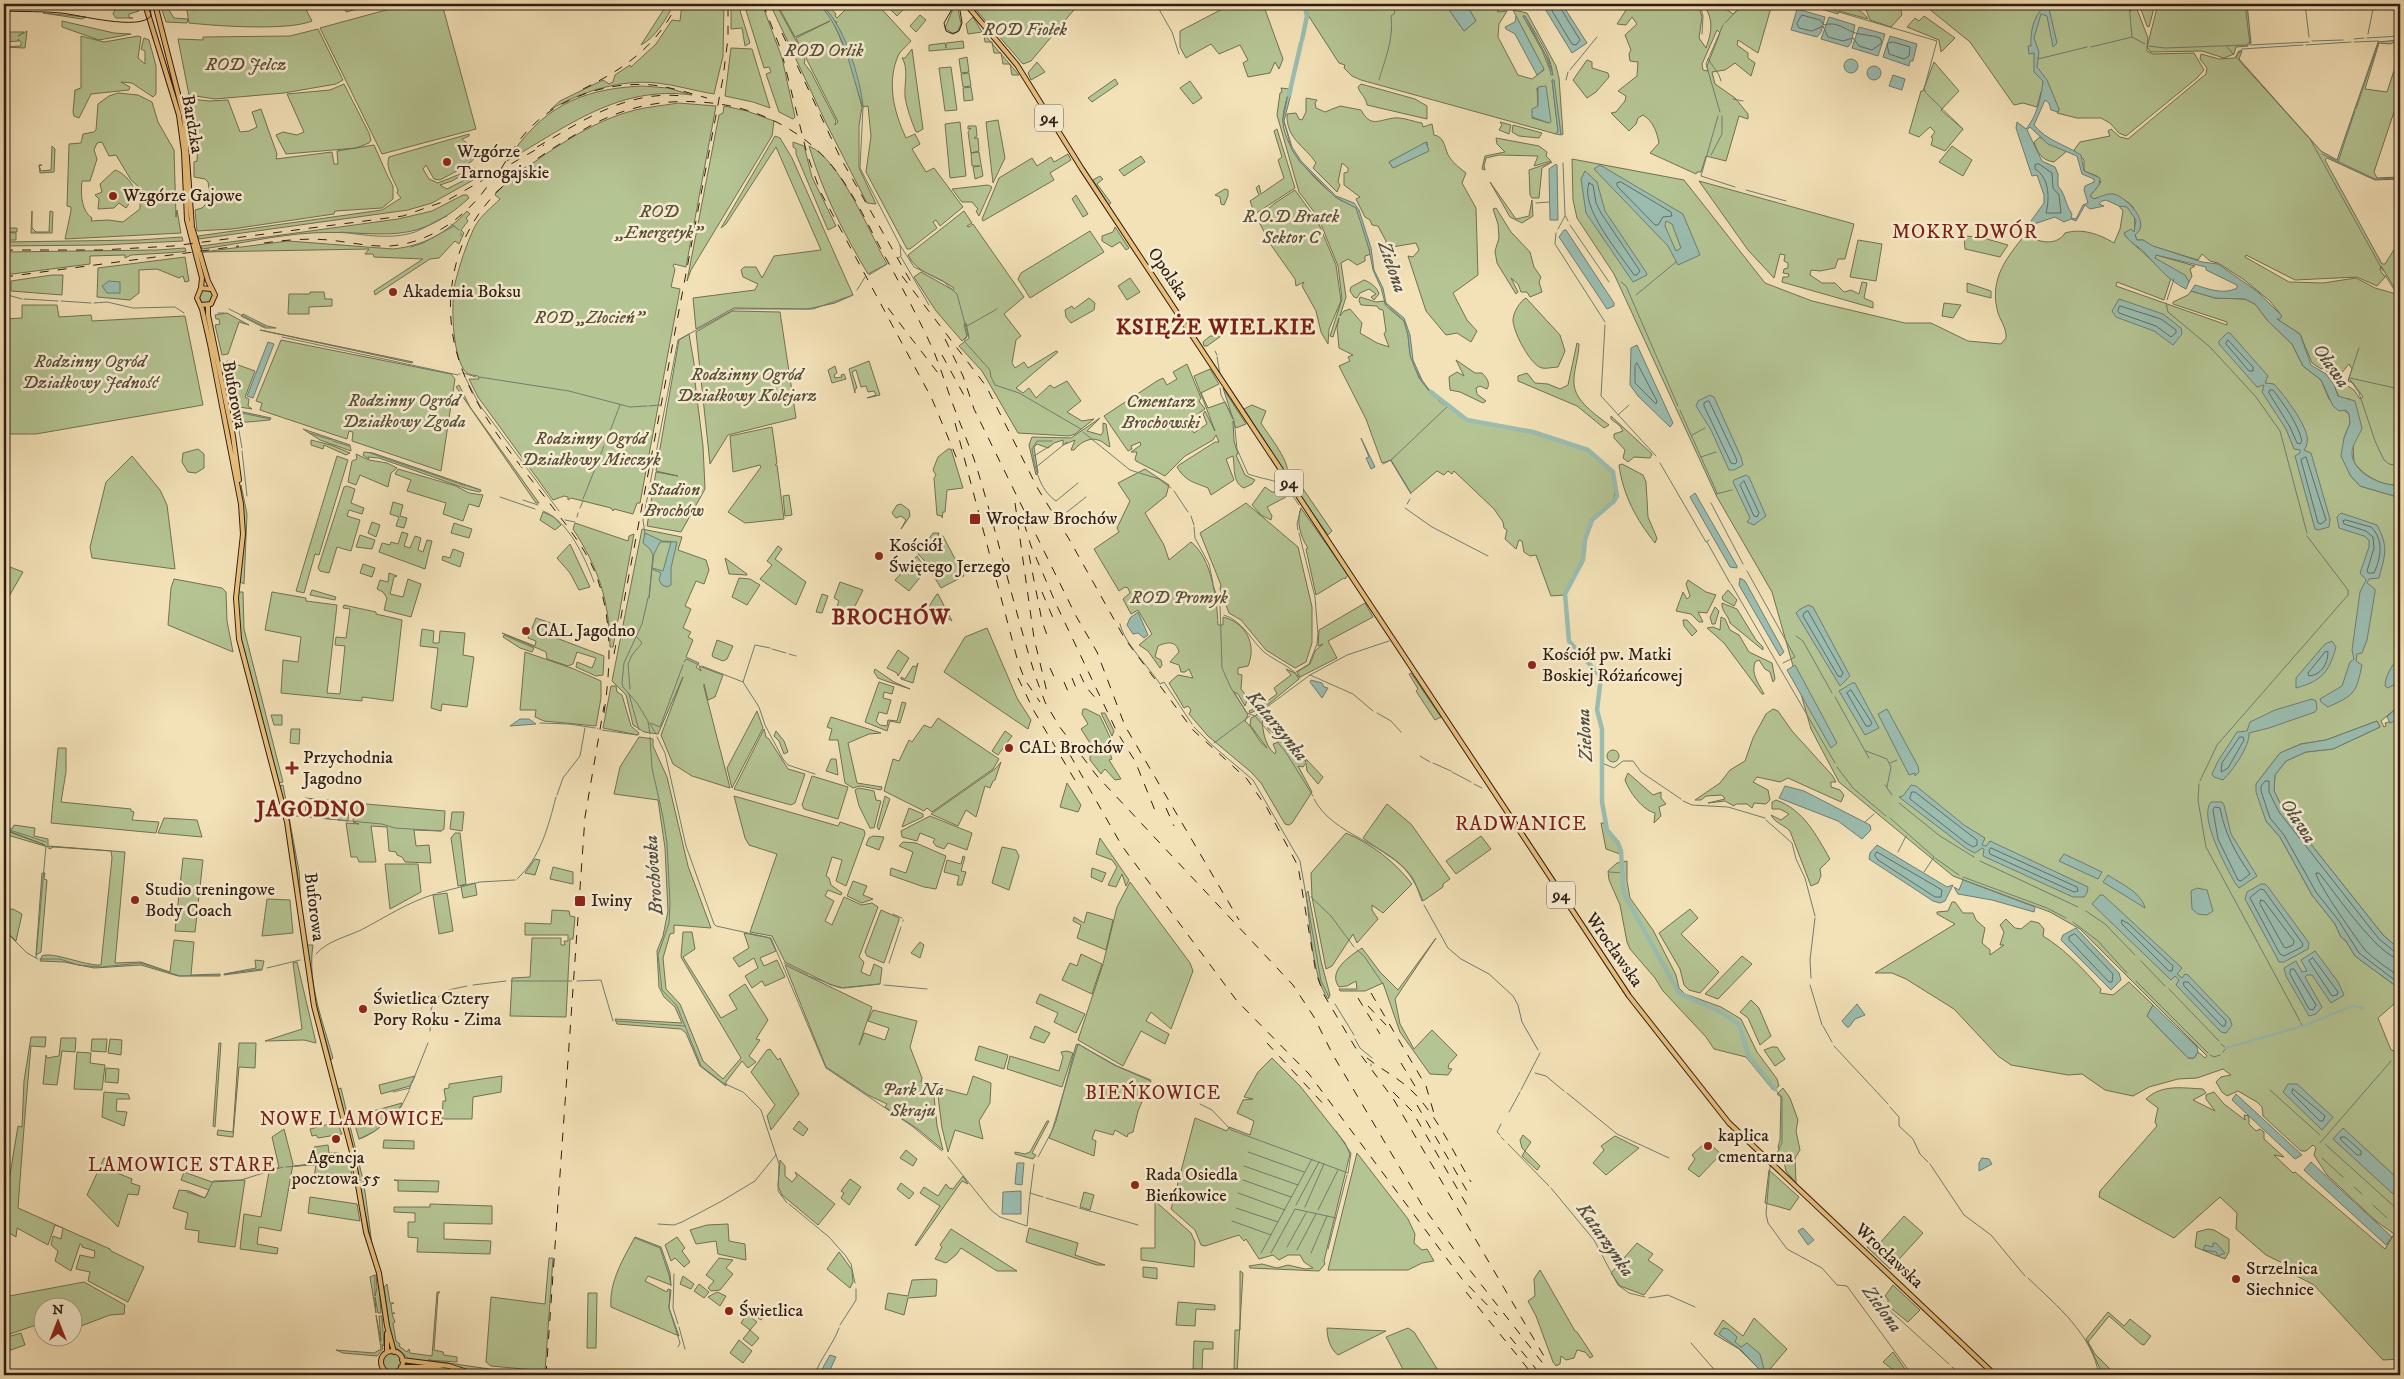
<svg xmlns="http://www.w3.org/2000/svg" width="2404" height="1379" font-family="'IM FELL DW Pica',serif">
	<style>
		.green { fill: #b5c493; stroke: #727054; fill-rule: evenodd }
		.water { fill: #9bbdb0; stroke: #707d72; fill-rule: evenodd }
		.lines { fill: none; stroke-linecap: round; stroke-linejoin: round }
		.shore { stroke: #666d62; stroke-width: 1 }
		.stream { stroke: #707d72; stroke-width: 1 }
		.canal { stroke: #9bbdb0; stroke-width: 2.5 }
		.river { stroke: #9bbdb0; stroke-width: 4.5 }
		.major-casing { stroke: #301d14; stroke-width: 6 }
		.major { stroke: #eac07c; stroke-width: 4 }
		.tram { stroke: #301d14; stroke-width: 1 }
		.rail { stroke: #301d14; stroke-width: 1; stroke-dasharray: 9 9; stroke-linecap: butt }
		.poi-dot { fill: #8f2418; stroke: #f7ecd0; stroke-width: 2 }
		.labels { text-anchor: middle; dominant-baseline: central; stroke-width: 5; stroke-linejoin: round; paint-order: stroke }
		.shield { fill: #f7ecd0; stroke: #6c5b4c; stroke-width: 1 }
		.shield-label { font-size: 16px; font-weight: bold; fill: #301d14 }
		.park-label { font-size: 18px; font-style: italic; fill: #584f3a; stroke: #f7ecd0 }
		.street-label { font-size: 18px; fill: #301d14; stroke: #f7ecd0 }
		.poi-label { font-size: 18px; fill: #301d14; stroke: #f7ecd0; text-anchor: start }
		.water-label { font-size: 19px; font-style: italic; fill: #504d43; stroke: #f7ecd0 }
		.neighbourhood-label { font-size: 19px; letter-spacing: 1px; fill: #7a1f14; stroke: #f7ecd0 }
		.quarter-label { font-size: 20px; letter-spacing: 1px; fill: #7a1f14; stroke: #f7ecd0 }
		.district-label { font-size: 22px; font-weight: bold; letter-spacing: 1px; fill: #7a1f14; stroke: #f7ecd0 }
	</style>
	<rect width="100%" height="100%" fill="#f3e1b7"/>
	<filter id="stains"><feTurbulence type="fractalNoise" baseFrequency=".004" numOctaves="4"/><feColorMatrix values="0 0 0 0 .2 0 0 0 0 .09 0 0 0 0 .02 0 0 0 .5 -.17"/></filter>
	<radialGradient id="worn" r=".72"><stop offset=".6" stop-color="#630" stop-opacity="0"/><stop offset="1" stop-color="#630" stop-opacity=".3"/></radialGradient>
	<path class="green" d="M160,4H165L174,18L188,19L187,23L166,22Z
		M186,4H303L312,21C288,31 217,26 189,23Z
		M343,4H376L346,12Z
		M408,4H442L476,129L382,154L320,28Z
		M664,4H674C666,19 656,37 641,45L664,9L662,7Z
		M682,4H724L723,56L714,94C695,91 676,85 657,83C623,79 581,91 550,110L560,101L603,80L609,84L613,82L615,75L630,65L631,67L656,44L672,20L680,21Z
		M731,4H738L750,43L745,46L742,28L731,29Z
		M744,4H762L782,58L795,117L793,119L779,112L766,74L771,72L769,67L764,68Z
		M770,4H776L801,50L805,61L804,63L811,72L836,121L835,125L838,122L796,38L830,21L795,37L777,4H819L832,19L850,61L862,107L859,126V168L876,204L867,203L826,123Z
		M820,4H827L836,14L835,16L837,18L851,4H877L911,41C908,45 900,51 898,56C887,82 893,110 906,138L915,134L920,144L912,149L926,172L934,168L963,207L940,226L936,220L933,222L937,228L910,249H907L866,172L871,136L868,106L863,107L849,54L835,23L837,22H835Z
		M893,4H907L908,5L897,16L889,8Z
		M955,4H957L961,24L957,32L952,33L945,28Z
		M971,4H1077L1078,5L1031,61L1023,64Z
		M1232,4H1263L1283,59L1279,69L1275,62L1270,73L1248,77L1243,63L1248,60L1240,45L1219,54L1211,44L1186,58L1180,47V31Z
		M1306,4H1445L1464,31L1476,21L1466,4H1500L1502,7L1497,12L1507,11L1499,24L1498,37L1518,75L1532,79L1544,70L1513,10L1527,13L1556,66L1559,78L1563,134L1561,135L1553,80H1552L1558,131L1556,134L1361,80L1352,76L1344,68L1345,65L1339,63L1308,15ZM1523,16H1525C1533,30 1554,59 1552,75L1542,50ZM1537,88L1549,123L1532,118L1538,106Z
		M1630,4H1698L1702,17L1699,38L1706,48C1712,31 1714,19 1703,4H1719L1733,14L1744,4H1772L1758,53L1738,40L1737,45L1748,53V58L1755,63L1751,76L1735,63L1725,70L1712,72L1715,84L1735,98L1748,114V119L1739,116L1726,161L1706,156L1701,172H1697L1696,174L1650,153L1659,143C1657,132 1653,121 1643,115L1638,118L1636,124L1629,131L1611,113L1616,112L1625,101L1626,96L1618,91L1637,76L1638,62L1630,61L1629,54L1631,50L1625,35L1637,24L1632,17L1626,25L1617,24ZM1717,30L1720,33L1707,66L1708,71L1703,70L1702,64Z
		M1805,4C1825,4 1856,0 1868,19L1839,11L1838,14Z
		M1858,4H1894L1901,10L1902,15L1891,27L1870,20L1866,10Z
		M1923,4H2127L2130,11L2134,9L2132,4H2135L2148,38L2147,51L2153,54L2194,53L2204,70L2197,78L2126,136L2119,133L2110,123L2101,118H2077L2057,113L2059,109L2051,94L2041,92L2037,107L2023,103L2014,105L1970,42Z
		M2139,4H2155L2149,27L2147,26Z
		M2158,4H2247L2251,43H2248V46L2236,47L2234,54L2224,58L2202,51L2151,52L2147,47Z
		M116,7L135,8L139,11L129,14V18H133H116L113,14Z
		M43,13L86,17L82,19Z
		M920,15L926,20L916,32L910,26Z
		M1924,16L1955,38L1941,52L1939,40L1907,27L1915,18L1919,21Z
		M973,17L982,32L968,34L966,24Z
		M62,21L114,33L131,34L99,40L62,27Z
		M318,29L343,80L336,84L284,93L215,99L189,95L178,39L203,40V37L290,36Z
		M27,31L25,48L4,47L21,46V42L18,39L19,41L4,42V32H24L18,36Z
		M984,34L1019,75H1012L1010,64H1003L1001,53H994L992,42H985Z
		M81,36L104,42L138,36L141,37L138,58L145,64V51L141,49L144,38L149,40L156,66V94L153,97L132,83L121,82L130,87L129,90L91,94L79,118L74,116L73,112L75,90L81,88Z
		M2399,40L2390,44L2379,43L2365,89L2387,92L2400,52V94L2374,172L2377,178L2398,177L2400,179L2375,180L2327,158L2325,160L2382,264H2385L2400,240V293L2397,292L2381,266L2380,270L2385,277L2377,286L2357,277L2295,280L2246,255L2245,257L2289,282L2323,283L2356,278L2375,288L2400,295V485C2384,487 2363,476 2354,462L2350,399H2340L2335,388L2345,384L2354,390L2360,399L2363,397L2353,383L2348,381L2352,369L2349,364L2335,381L2324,368L2321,369L2312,363L2300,334L2277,319L2281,315L2270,301L2243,279L2218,263L2210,261L2202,254L2198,260L2152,246L2143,240H2137L2135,235L2141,227C2138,221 2136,213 2133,207C2125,196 2105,195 2094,199L2090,196L2101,182L2097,176L2084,171V160L2074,150L2080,142L2110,136L2108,131L2111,129L2120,137L2128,139L2206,74L2207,68L2200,59L2201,54L2219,59L2235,58L2239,51H2242L2239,59L2321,151L2337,160L2378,42Z
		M963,41L964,48L929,51V45L945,43L946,48V43Z
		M731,48L752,49L770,108L753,102L725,96Z
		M912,49L923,129L918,132H916C911,120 907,109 905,97C904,85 909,68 902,58H905Z
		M967,57L969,72L961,73L959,59Z
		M1587,60L1592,62V68L1608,73L1609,77L1596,92L1587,98L1573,80Z
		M1037,62L1045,72L1031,80L1028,73Z
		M1934,62L1959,91L1941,110L1963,129L1945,151L1931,145L1933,138L1931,137L1935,132L1930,127L1919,137L1909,133L1921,91H1923Z
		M951,67L957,110L945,111L939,68Z
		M969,73L971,86L963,87L961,74Z
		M1115,79L1118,84L1092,102L1088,98Z
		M1190,81L1202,98L1193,104L1180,88Z
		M344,84L369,133L371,140L369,143L356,148L286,154L276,135L283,132L297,135L304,132L287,94L330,90Z
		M1361,84L1415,99L1427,106V119L1367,105C1366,97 1360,94 1358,87Z
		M642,86L668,88L692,95C619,85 568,126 507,161C541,108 579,89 642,86Z
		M971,87L973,100L964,101L963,88Z
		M1281,88L1289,89C1287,100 1282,113 1283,123C1286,151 1315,180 1336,197C1342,203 1351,202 1356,208C1363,219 1365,236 1369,249L1371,254L1365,256V261L1357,265L1348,259L1341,263L1346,297L1340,316L1344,311L1350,309L1362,323L1360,333L1377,343L1389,347L1384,334L1386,331L1383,310L1379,309L1377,306L1361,305L1359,301L1360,297L1376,302L1384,301L1386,306L1404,321L1408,335L1410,355L1419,378L1439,401L1467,420L1535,433L1586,450L1612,472L1615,491L1614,498L1611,503L1592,518L1584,541L1582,558L1564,595L1551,596L1536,555L1530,556L1524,552L1522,541L1519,540L1516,549L1505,539L1507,530L1504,528L1503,522L1494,509L1454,471L1452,474L1448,471L1444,475L1437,471L1411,493L1391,460L1382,463L1366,419L1339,366L1350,361L1348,357L1353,355L1339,348L1337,327L1339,318L1333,337L1330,336L1342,299L1338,266L1318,217L1299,192L1277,115L1280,93L1282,92Z
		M118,93L138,95L152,102L158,122L174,150L176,217L177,210L181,233L65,239L71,211V207L67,206L69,144L81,143L83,134L94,132L96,130L98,104L109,96ZM102,142L109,156L116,155L131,180L140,188V209L123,222L108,220L91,221L92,218C80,210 81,190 82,181H90L97,159L94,150L97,143Z
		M1306,98L1317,100L1315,103L1316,108L1325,112L1340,106L1361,110C1371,128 1378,120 1394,118C1403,117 1414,122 1422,123L1423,127L1432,124L1434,135C1446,137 1444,150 1450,158C1454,164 1461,169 1466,173L1462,183L1476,208L1478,275L1453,293L1467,320L1477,331L1471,342L1457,333L1446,335L1426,311L1408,256L1413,257L1419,250L1416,243L1386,248V241L1378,226L1372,225L1370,220L1365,217L1356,199L1360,197L1344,185V173L1348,172V168L1342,163L1338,182L1340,185L1337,192L1313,168L1316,163C1305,146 1286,139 1287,114L1296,113L1299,119L1302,120L1306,112ZM1427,142L1428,151L1393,168L1389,162Z
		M190,99L210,101L228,100L240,132L249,131L257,127L252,112L261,109L277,154L276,159L332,152L334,164H338L337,151L374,145C381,160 386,174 393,186V199L382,208L335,211L334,214L232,229L197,231L195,210L202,208L211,199L208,182L205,179L194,177V162L197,161L198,138Z
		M678,103L716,106L686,267L674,264L673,266L675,269L671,287L680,289L640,503H637L633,514L614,509L613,511L611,508L571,498L568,500V497L564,496L553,500L478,397L469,379H479L478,376C473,375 467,375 464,370C452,351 451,305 455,283C460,264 466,245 474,228C480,216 491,208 500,199L495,195L496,192C530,163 585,124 628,112C644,107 661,106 678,103Z
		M724,106L747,111L774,121L772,136L691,270L687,281L719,115L723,113Z
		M998,120L1005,158L993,183L986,122Z
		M960,122L966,176L950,178L945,124Z
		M1500,122L1511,125L1509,134L1499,130L1502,125Z
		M1513,125L1542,133L1539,138L1519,136L1512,132Z
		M968,126H976L977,136L974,138H978L979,151L971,153L968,132L971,128L968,129Z
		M1277,129L1295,188L1255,214L1250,201L1259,195L1256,188L1259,185L1261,194L1284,178L1278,160L1282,157L1274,131Z
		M469,134V136L462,139C470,147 475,143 475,158L466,166L440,180L434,179L426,165L423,169L429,179L438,183L475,168L452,181L440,185L447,189L486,169L484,174L432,203L408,210L199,239L198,236L382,210L401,198L397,193L398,190C394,180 385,168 389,157Z
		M775,136L780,138L792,158L853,295L835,303L808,309L734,308L696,329L693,298L755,290L758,284L743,277L741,270L744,267H756L762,278L774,256L821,250L776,147L726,224L721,228Z
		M2040,137L2052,145L2068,150L2054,162C2041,160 2038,153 2034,142Z
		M1496,138L1539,146L1547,152L1546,156L1551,161L1534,166L1538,156L1499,155L1486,158L1484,166L1485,170L1482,169L1485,156L1505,152L1497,144Z
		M793,142L804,146L812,177L836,226L828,230L796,154V149L793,147Z
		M52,146L55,149L54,172L40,173L39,165H42L39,166L41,171L51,170Z
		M809,146C840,159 870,234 887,264L868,274C844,234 822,191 809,146Z
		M1952,146L1972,160L1963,176L1939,162Z
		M979,152L983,176L975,179L973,167L980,166H972L971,153Z
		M1068,154L1071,160L1050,173L1054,180L983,221L982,219L999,178L1032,158L1037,166L1051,157L1054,162Z
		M1141,156L1145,162L1124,176L1119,170Z
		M1572,159L1684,180L1765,283L1812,301L1905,323H1931L1968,341L2001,344L2006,338C2007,327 1999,320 1997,309C1990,278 2007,257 2025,235C2038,242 2056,247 2065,233C2082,228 2099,234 2114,243L2120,229L2123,211L2119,206C2138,204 2134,221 2135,232L2124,233L2126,237L2171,278L2164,300L2117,282L2116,286L2227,325V322L2173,304V302L2188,295L2191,291L2215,298L2245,299L2255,304L2268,321L2292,344L2303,366L2321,380L2329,399L2349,414L2350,423L2344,438L2350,475L2360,486L2394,496H2400V657L2396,660L2400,675V705L2381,721L2384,727L2386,726L2385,723L2400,719V950L2383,935L2283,809L2274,791L2275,775L2286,761L2306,752L2333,749L2380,727L2377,721L2326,740L2301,744L2280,753L2256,784L2266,821L2280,837L2312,895L2335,924L2341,937L2346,941L2355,956L2400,989V1005L2394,1004L2378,1018L2391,1050L2400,1053V1359L2383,1360L2314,1285L2293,1274L2295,1269L2266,1255L2236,1229L2237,1213L2220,1197L2174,1238L2099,1197L2100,1191L2157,1126L2155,1122L2158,1108L2146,1099C2162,1084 2182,1088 2203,1089L2206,1093L2193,1100L2215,1111L2206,1099V1095L2214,1092L2224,1104L2245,1120L2244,1115L2249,1116V1124L2256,1131L2260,1129L2264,1132V1139L2284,1157L2274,1155L2293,1173L2295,1172L2385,1249L2394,1234L2376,1221L2327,1175L2314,1155L2316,1148L2313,1145L2306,1151H2301L2263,1116L2262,1107L2257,1102L2238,1091L2227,1096L2222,1092L2216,1082L2221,1077L2231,1075L2223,1069L2197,1078L2178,1079L2149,1087L2133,1096L2105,1090L2082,1074L2068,1075L2011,1065L1998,1056L1954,1009L1906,979L1892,973H1875L1955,924L1937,914V912L1948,911L1952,902H1955L1963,913H1973L1976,920L1985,928L1982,943L1990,950V955L2004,945H2000L2004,932L2000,925L2006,919L2015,928L2021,929L2031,921L2039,923L2044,929L2043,936C2066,950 2083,969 2101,989L2100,993L2113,995L2129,982L2153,1005L2147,1016L2188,1058H2194L2198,1052L2205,1058L2207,1056L2080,929L2050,912L1953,876L1839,782L1811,729L1772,592L1717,497L1614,274L1577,218L1573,200Z
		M1552,162L1542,168L1539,198H1532L1530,195L1529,170Z
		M115,170C123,172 137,186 134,195C133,198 128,205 126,208L119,203L114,208L98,209L99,199L95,195L102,192L100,184Z
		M1100,176L1103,179L1097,184L1111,203L1108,205L1093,180Z
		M1699,181L1854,224L1845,259H1838L1835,268L1820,271L1811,270L1810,275L1822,283H1835L1844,292L1851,290L1859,294L1862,282L1867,283L1864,298L1873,302V308L1782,282L1783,277H1788L1789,274L1783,273L1784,269L1788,268V263L1784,261L1785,255L1780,254L1774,278L1748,250Z
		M1490,182L1516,219L1529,216L1532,200L1533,216L1522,223L1510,217Z
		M988,185L992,187L979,216L976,211L978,209L972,202H962L952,189Z
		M1225,189L1228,190V196L1224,205L1221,204L1220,197L1215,195Z
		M1295,190L1318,222L1336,265L1341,301L1329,329L1328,344L1321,332L1316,311L1302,286L1304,282L1296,286L1295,279L1271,245L1257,218L1275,203Z
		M463,195H467L469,198C412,250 380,229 312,233C276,235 239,244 202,249L201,246L398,219L432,211Z
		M1076,195L1088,214L1083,217L1072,199Z
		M1496,208L1511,232L1530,252L1534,267L1541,277L1539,282L1542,292L1530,297L1527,292H1521L1518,284L1511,278L1518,292L1516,294L1497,263L1495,251L1499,238L1498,224L1493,209Z
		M32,211V228L36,232H49L50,211L53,212L52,233H31Z
		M467,211L470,214L466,218L468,221L461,230L464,233L459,244L455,241L439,258L430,259L375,295L374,291L423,259L374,257L373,254H365L369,249L203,252L288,241L393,249C423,246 447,233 467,211Z
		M964,211L972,223L967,226L969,227L973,224L1024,297L1004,314L1021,336L1016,340L1012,363L1015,368L1024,362L1028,368L1056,351L1058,352L1016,388L1023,393L1029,388L1036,398L1050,385L1054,388L1067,381L1081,401L1067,412L1082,421L1094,419L1075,434L1069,436L1018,433L982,371L959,346L969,338L966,323L964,324L967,336L962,341L936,311L914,277L921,272L953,290L954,288C939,277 916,273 908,255Z
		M1115,227L1129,248L1126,250L1120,242L1112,247L1102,241V236L1113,232Z
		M4,228H17V232H5L16,233V240H4Z
		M1090,231L1104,252L1030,298L1018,279L1021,273Z
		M1964,236L1980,237L2008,245L2000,257L1965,249Z
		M182,237L183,241L100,245L4,246V242L139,240Z
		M1858,240L1882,244L1876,281L1850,277Z
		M185,248L186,251L181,252L131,255L125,258V255L90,256V264L12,274L4,273V252L157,250Z
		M2156,255L2195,266L2190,269L2192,276L2189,282L2155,258Z
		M185,257L189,281L185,282L183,276L179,278L157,269L139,270V293L130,300L97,297L98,268Z
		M52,275H63L62,295L11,291V281Z
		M1130,278L1140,292L1127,300L1118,286Z
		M1364,280C1370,282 1378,288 1379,294L1374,300L1371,297L1376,294L1369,289L1360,293L1357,298L1354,297L1350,291L1351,287Z
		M1967,283L1991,291V298L1967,292Z
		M199 297a7 7 0 1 1 14 0a7 7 0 1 1-14 0Z
		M310,292H324L325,299H332V306L309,307V314H288L289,294H310Z
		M1089,298L1095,303L1094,310L1071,323L1066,317L1065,310L1072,306L1074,309Z
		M1526,298L1560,335L1565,351L1558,367C1553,367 1547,369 1542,368C1531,366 1513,332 1513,320C1513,313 1520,301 1526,298Z
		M1944,303L1961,305L1953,318L1942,316Z
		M22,305H57L59,317L91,315L92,321L185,316L203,405L36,434H4V319L22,318Z
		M732,311L780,312L796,418L728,435L710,464L696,332Z
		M227,313L249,325L239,322L228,354L222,355L215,325L220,324L219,319H216L215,315Z
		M243,314L267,326L276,328H265L241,316Z
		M260,330L413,362L412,363Z
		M689,334L697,381L695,382L703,446L705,489L681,532L647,526L656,472L678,476L656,471L679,340Z
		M1210,336H1221L1207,346H1204L1203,342Z
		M281,340L451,374L455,379L441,471L352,441L353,432L349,431L347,439L260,410L262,403L256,401Z
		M1577,343L1579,344C1579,357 1573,371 1574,384C1575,401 1596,415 1609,425L1604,428L1577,406L1518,381V376L1527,373L1535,383L1548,384L1560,389L1568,385Z
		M1456,360L1475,373H1482C1486,377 1491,383 1487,389L1480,386L1476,388L1477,394L1486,401L1483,403L1460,392L1450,390L1449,377L1457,372L1464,376Z
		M227,361L255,371L245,397L249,399L248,406L252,409L233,406L224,366Z
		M869,361L880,395L867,398L876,395L874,391L868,392L866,386L861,387L856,370L852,372L857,388L855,389V393L849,369Z
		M1187,364L1201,398L1199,401L1205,409L1189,420L1192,424L1195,422L1197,425L1191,429L1194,433L1207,424L1203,414L1205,411L1215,431L1194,376L1210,369L1219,384L1201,393L1208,408L1225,402L1233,419L1223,388L1246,424L1236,428L1233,421L1234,441L1238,454L1236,455L1245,475L1255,480L1252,484L1244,488C1232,483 1235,466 1233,456L1226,459L1234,480L1211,495L1208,488C1194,482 1186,482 1177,467L1179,465L1215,442H1219L1216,435L1213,440L1185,456L1165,476L1136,461L1135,459L1137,452H1131L1141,445L1140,442L1131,446L1132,449L1128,451L1104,416L1157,381L1163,378L1167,385L1177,379L1173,372Z
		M835,366L837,373L834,375L835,378L842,377L841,375L844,374L846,379L832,383L828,370Z
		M459,385L470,407L539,503H536L456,387Z
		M1252,405L1266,411L1261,423C1270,438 1291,461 1288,479L1244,409Z
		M234,410L271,418L270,420L236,423Z
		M1611,416L1652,454L1650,458L1634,457L1628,462L1623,458L1625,450L1614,438V434L1623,431L1620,426L1611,419Z
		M1100,418L1087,431L1101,435L1103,432V423L1106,424L1110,447C1105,445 1103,441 1098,440C1089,437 1080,443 1074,450H1071L1075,440L1063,445V440L1054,443L1048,448L1037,444L1034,447L1038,473L1036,475L1029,445L1032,437L1071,438Z
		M772,427L777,463L775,465H777L784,519L745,523L728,512L761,467L760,465L733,472L730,436Z
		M303,429L350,445L351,451L320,440Z
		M311,440L331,445L350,453L346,455L324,445L323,449L311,445Z
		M198,449L204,454V468L196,473L188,472L182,462L183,453Z
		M948,449H951L963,488L947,490L945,512H943L942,518V516L937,515L934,478L936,475L933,470L938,457Z
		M364,452L373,453L481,490L480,492L470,490L379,458L368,457L369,459L363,455Z
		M356,454L369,460L387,463L397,468L391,473L388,487L360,475L356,485L348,482L352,461L357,459Z
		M132,456L160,490L167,505L175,569L92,558L90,547L106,482Z
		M337,456L348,460L319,555L315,554L304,593L296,591Z
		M1622,464L1643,475L1646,482L1648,517L1657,538L1655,543C1636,519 1623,495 1619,465Z
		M398,469L456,486L469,493L483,495L479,507L469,504L463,521L443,514L446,503L407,491L411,480L395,474Z
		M1145,469L1169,485L1166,496L1145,513L1164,545L1169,560L1191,542C1212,558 1217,601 1218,625H1223V617C1246,623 1257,644 1248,666L1238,668V674L1242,675L1241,689L1248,698L1245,706L1238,694L1234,692L1248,715L1245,721C1254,728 1257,741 1267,748L1250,725L1251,718L1263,712C1261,725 1264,746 1275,754L1276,751L1273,744L1279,742L1280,738L1268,729L1266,714L1267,710L1280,731C1291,737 1297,751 1306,762V759L1323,777L1318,784L1307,771L1306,763L1303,767L1298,766L1312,792L1292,823L1289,825L1285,824L1261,783L1251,772L1208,736L1189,714L1191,710L1188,706L1184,708L1169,683L1178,675L1193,678L1189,669L1185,672H1181L1179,665L1170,662L1179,652C1176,640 1167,642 1158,646L1155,657L1161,660L1162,665L1160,668L1148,651L1139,645L1152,634L1138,610L1131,614L1123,599L1130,593L1128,588L1125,587L1119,591L1094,549L1119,532L1117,528L1130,501L1118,483Z
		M1299,483L1332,531L1328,535L1295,488Z
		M241,485L247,514L244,584L239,581L245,534Z
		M347,486L355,489L351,503L364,508L362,514L349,510L347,516L360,520L351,551L337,547L329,573L320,571L318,568L344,487Z
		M1278,486L1284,489L1286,497L1267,507L1272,516L1271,520L1261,515L1252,505L1265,487L1272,492H1277Z
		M789,495L792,515L785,516L783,496Z
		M393,502L403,505L400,516L407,518L404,528L396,526L399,517L390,514Z
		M1246,503L1298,547L1312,607V643L1306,662L1295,668L1266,650L1241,620L1229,613L1220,589L1221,585L1200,533Z
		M901,504L909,510L910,516L901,529L906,520L901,516L896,518L892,513L897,505Z
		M1301,508L1348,575L1345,579L1344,578L1316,595L1306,549L1308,548C1300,536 1296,521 1301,508Z
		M543,512L554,517L561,525L555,530L540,520Z
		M372,522L380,525L376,537L368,533Z
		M454,523L472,529L469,538L451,533Z
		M575,523L628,541L629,536L634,534L613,647H610C609,600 599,569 573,529Z
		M642,529L682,537L678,550L706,560L709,570L704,584L696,581L685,606L691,609L683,628L691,632L688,637L693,640L686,657L699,663L696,667L701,671L699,666L723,675L715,697L708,700L704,684V687L730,788L692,776L673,764L661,735L683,677L658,734L644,732L633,725L626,695L612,681Z
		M402,532L408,534L404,546L410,548L415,536L421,538L418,550L423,552L427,540L432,541L425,569L379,552L382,543L390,545L391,542L398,544Z
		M933,533H939L935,545L939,537L943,536L964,576L941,588L924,560L918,554Z
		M360,535L375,540L372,549L356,547Z
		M570,544L590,587L579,590L570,573L557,558Z
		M778,546L782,549L775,559L806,582L796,605L760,579L772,565L767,561Z
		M453,549L464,553L460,567L442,560L443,556L450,558Z
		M917,556L926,570L909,591L895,580Z
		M725,558L747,574V575L729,574Z
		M363,564L375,568L372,577L360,573Z
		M10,567L23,572L4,605V568Z
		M389,573L397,576L394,577L390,594L403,597L408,579L421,584L411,617L384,610L387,598L383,592L377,589L380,580L388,582Z
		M739,578L750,579L760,585L747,605L732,597Z
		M174,579L222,588L226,592L227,621L233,652L168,625L171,588Z
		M1688,580L1706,592L1716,595L1707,613L1698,612L1703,622H1699L1691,614L1676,611L1683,592L1687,599L1690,596L1686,584Z
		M840,582L863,590L854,608L860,611L858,615L861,617L857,623L833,617L839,601L834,598Z
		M312,590L336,597L335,600L310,595Z
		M1728,590L1737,600L1734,606L1723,600L1722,597Z
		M238,592H243L244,629L283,782L279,783L240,636Z
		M272,592L306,598V601L337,605L327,693L340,694L345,646L335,645L336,637L346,638L350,609L343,608L344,605L376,612V614L402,620L393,701L362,697V701L281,693L283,660L298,662L301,637L265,630Z
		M822,594L828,596L822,613L816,612Z
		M937,594H938L952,621L929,606Z
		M1365,603L1373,617L1328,641L1337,658L1300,677L1297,672L1310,664L1315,651L1323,644L1318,646L1319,630Z
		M1722,603L1737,609L1756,640L1763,647V650L1730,623C1729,616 1721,611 1722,603Z
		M1715,607L1719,611L1715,624H1712L1710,617Z
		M1721,617L1725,619L1730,630L1739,635L1749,652L1772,663L1775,679L1773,682L1770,672L1765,669L1759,660L1755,662C1751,675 1758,682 1764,694H1762L1724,643L1707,628L1713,627L1720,630Z
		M536,618L551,623L550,625L553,627L551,636L604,656L603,675L596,676L576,667L577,662L592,668L596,658L577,652L573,664L568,666L547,659L546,652L502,633L535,646L536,641L528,638Z
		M1683,620H1687L1697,631L1692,636L1684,626Z
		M987,628L1017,698L1031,720L1028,729L944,672L965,637Z
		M422,629L434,631L433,643H439L440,631L465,633L463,655L474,657L467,707L442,704L441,711L431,708L438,648L420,646Z
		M504,635L534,648L532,652L520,648L503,637Z
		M717,640L733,646L727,659L723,661L713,657L712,655Z
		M898,650L909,658L898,676L897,673L887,668Z
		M525,652L574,669L601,681V698L596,726L544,721L535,717L536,710H520Z
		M918,663L913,683L901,679V677L905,679L913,666L916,667Z
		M875,669L894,682L910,689L886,681L878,678L874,672Z
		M1286,669L1295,673L1299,679L1265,707L1250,713L1249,711L1262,705L1277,694L1274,688L1291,675Z
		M1411,673L1441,717L1435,720L1416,691L1418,689L1409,674Z
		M879,682L894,687L892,694L884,692L883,698L891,700L887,714L879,712L876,721L880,725L887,726L888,720L897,721L902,702L906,703L900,723L890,721L887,731L865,722Z
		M611,686H616L617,692L622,695L631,726L639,733L638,735L603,728Z
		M1083,709H1086L1100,716L1115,748L1109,751L1112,759L1109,760L1121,779L1115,780L1105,769L1101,774L1090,760V743L1081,729L1088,724L1082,714Z
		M1773,709L1778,711L1792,731L1832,775L1836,782H1831V787L1840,790L1844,795L1841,802L1788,778L1780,782L1757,777L1753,782L1768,790L1770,800L1766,804L1754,803L1752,808L1747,804H1736L1734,806L1725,801L1708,803L1725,799L1722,795L1706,796L1701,800H1695L1720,783L1730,770L1745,761L1753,738L1766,714Z
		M757,711L763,728L732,788L727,768Z
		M1101,713H1105L1114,731L1112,736Z
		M271,715H282V725H274Z
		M831,717L881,733L869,734L848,743L857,783L882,787L881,790L860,786L853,788L845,783L838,740H829L832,729L827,727Z
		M938,718L999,759L993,769L932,812L927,808L924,811L884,791L893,759L899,761L909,740L912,742L924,725L931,728Z
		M291,729H300L299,744L290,743Z
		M764,729L766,737L769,739L788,769L805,774L795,803L791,805L734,789Z
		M776,731L784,741L788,752L784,754L779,741L774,736Z
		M1005,731L1012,736L998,755L992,751Z
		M639,737L653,739V746L667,777L688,866L711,928L674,925V933L670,934L663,958L666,989L680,1004L703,1061L723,1079L741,1058L681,957L683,932H692L695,949L683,957L721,1018L737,1009L729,995L745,984L768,1020L756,1039L760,1040L749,1056L756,1062L748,1068L742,1061L726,1082V1086L700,1066L686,1033L681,1029L617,1024L615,1019L682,1023L675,1007L664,997L659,987L657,951L663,936L668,911L665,848L658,800L614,794L620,767Z
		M58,748H66V772L61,802L131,809V811L134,812L132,820L159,822L156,833L51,823Z
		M1607 756a6 6 0 1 1 12 0a6 6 0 1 1-12 0Z
		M831,759H836L838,775L826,771Z
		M1001,762L995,780L993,781L990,788L985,786L976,817L966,810L958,826L931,814L995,769Z
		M1628,773L1653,795L1661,792V798L1666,804L1659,807L1661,816L1654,823L1655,813C1642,810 1629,791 1625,780Z
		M812,776L848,787L838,819L804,809L802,805Z
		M1067,783L1081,805L1078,812L1060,807Z
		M283,785L299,871L301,903L294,849L279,786Z
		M859,788L874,791L876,800L881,801L874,828H870L859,806L855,790Z
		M734,796L838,826L840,822L864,830L865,834L846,886L836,881L842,860L832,857L826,876L829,878L831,885L842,893L841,895L828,890L825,896L834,901L825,921L832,925L844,897L862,905L872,903L878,907L859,957L864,962L861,972L870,976L874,964L882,968L880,984L844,988L831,985L785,962L772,936L750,932L777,854L749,845L745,838Z
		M885,796L890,799L879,830L877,827Z
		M305,798L349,802L348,821L338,820V802H333L332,819L306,816Z
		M1776,800C1804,810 1816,835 1830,859L1820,869L1821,876L1818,883L1811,886L1790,831C1784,825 1775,823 1771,815L1781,820L1789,814L1780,809H1772V802Z
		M355,803L445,811L444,829L441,831L414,830L416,846L429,845L431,863L405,862L402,857L397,855L396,852L389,851L387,827L371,826L376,862H359L357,857H351L346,823L359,824L353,822Z
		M1387,804L1411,824L1450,879L1443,884V887L1423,901C1407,861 1395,862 1363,838Z
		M909,808L923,814V817L902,827Z
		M452,812H464L462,831L450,829Z
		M930,816L972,833L967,850L948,843L944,849L936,846L933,842L935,839L920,833L917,841L902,837L901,831Z
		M164,818L197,820L202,837L158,833Z
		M1601,823H1604C1607,835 1620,842 1620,854L1606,849Z
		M14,825L35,828L34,836L48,839V847L4,834V830L45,845L4,829V827L12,829Z
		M455,833H460L466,884L458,886L451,838Z
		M1346,833C1372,844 1395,862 1412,884L1383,913L1372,905V910L1378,919L1357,943L1353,934L1332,966L1326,969L1312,897L1311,873Z
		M873,836L884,837L879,850L866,845L869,838Z
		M1481,836L1491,849L1456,874L1446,861Z
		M1100,838L1129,880L1126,886L1122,874L1116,887L1108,885L1117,867L1112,860L1096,854Z
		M903,842L916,843L946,856L936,889L924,887L890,875L891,868L906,873L913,852L899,846Z
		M49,846L125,852L115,963L141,962L170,972L174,940L194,942L191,975L220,974V976H178L141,965L94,968L64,962L40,961L42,956C52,951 85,966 101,965L112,858L111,851L54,847L49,849Z
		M1002,847L1016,850L1019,856L1009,890L992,883Z
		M963,856L965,857L961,871L966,872L962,885H957L959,876L944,872L947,860L961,864Z
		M183,858L203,860L195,932L175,931Z
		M535,859L540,860L535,875L525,873Z
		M1627,861V881L1630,898L1653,930L1676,975L1679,988L1685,994L1721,1007L1741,1019L1757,1052L1777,1079L1779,1086L1773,1090L1746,1057L1714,1049L1706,1037L1663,991L1655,978L1630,949L1627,942L1620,905L1609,880L1608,871L1617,863Z
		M385,864H418L421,892L390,909Z
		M553,867L573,872V884L550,879Z
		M1092,868L1106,873L1102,882L1091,877Z
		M42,873H45L44,879L47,880L41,952L36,955Z
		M853,881L867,886L863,895L873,899L862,903L847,896Z
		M1130,882L1190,963L1193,971L1171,1029L1151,1012L1146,1021L1169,1034L1165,1044L1141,1031L1123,1066L1078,1040L1103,964L1117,907Z
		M475,883L477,895L463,898L461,886Z
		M1308,891L1321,961L1330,995L1328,999C1312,977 1310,922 1306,894Z
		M447,893L453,931L439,934L433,895Z
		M267,899L290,900L293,933L262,936Z
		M13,909L22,914L16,941L4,929V910Z
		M1690,909L1698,918L1681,934L1719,972L1700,993L1689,990L1684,985L1680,969L1659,933Z
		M552,910L569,911L570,916L575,917L573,939H570L566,1017L510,1016L512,978L530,977L532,938H561V945H565L564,941H568V935H525V923L551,924Z
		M881,910L899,918V920L884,963L867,956L865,952Z
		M1087,912L1113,920L1106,950L1077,938L1081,925L1073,921L1074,917L1084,923Z
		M744,933L770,938L776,951L760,958L764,966L777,960L785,977L765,986L762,981L752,988L745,976L758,968L754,958L739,967L733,958L749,948Z
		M1436,938L1395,999L1400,1024L1414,1049L1432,1030L1457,1055L1449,1064L1448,1068L1452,1069L1448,1075L1430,1074L1400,1032L1383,983L1365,991H1340L1339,989H1357L1356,981L1347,986L1339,987C1327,971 1350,956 1362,948L1380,972L1398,990Z
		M920,942L924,945L920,958L911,953Z
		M307,945H313C307,983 323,1022 333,1058L331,1060L315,1001Z
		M1081,954L1102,964L1092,994L1062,980L1070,963L1077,966Z
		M1742,956L1752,964L1718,999L1705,994Z
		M255,960L264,961L262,970L224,975V974L256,968Z
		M297,962L316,1043L304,1040L265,1041L302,1029L293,963Z
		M785,965L872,1007L859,1045L864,1033L885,1040L889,1028L868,1021L873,1010L917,1021L910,1047L922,1078L921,1082L933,1086L937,1126L943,1150L919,1130L885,1107L887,1104L868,1095L826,1067Z
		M1040,994L1085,1014L1076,1033L1054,1022L1058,1013L1036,1003Z
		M1751,1000L1759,1008L1771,1036L1760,1045L1748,1018L1740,1012Z
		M1035,1026L1050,1033L1044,1043L1030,1038Z
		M31,1037H46L45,1047L31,1046C26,1101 22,1152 18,1208L110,1249L111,1251L144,1267L128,1302L88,1281L90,1272L76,1269L80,1255L94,1258L95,1251L82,1247V1245L80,1244L71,1271L55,1261L58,1251L51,1245L53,1236L61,1239L63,1228L55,1225L48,1245L17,1228L16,1237L4,1230V1211L18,1126L22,1127L24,1081Z
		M61,1038H76L75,1052L62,1051L57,1085L43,1084L46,1055L47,1058L59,1056Z
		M92,1039H107L106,1052L91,1051Z
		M110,1039L122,1040L121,1055L108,1053Z
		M219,1043H221L215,1127L213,1126Z
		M239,1043H256L255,1068L239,1067L233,1137L217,1135L218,1130L233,1132Z
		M1078,1044L1114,1065L1151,1081L1138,1111L1133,1132L1128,1134L1127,1137L1115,1130L1113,1135L1095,1130L1092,1139L1096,1141L1094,1156L1049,1138L1056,1121L1076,1045Z
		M979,1046L1008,1055L1004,1069L975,1060Z
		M1772,1047H1777L1785,1059L1775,1066L1764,1050Z
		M770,1049L778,1060L780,1058L799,1094L771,1130L767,1116L775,1105L751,1072L767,1050Z
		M1067,1051L1073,1053L1062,1087L1007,1069L1010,1056L1059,1071L1063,1057L1061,1052Z
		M77,1052L91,1053L90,1063L105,1065L102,1090L74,1089Z
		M1272,1058L1300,1086L1345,1143L1350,1154L1324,1261L1325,1264L1319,1271L1250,1268L1249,1266L1262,1264L1277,1268L1288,1265L1305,1269L1313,1268L1304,1262L1300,1255H1288L1279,1260L1273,1255L1259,1259L1246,1239L1244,1241L1239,1235L1205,1246L1201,1245L1195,1230L1171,1209L1195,1118L1227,1131L1229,1127L1250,1135L1254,1121L1237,1113L1243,1100L1253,1099L1244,1097L1258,1072Z
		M106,1068L119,1069L118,1083L105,1082Z
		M415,1076L410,1086L381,1094L379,1085Z
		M502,1076L501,1092L473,1097L472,1119H442L443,1101H446L444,1089L449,1088V1084Z
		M973,1076L991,1083L990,1103L979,1121L983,1139L955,1130L948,1152L942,1128L937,1088L942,1085L944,1089L967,1095Z
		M341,1088L364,1184L372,1245L338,1089Z
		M1783,1088L1790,1098L1798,1120L1796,1131L1800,1150L1795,1158L1796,1183L1786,1171L1783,1157L1781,1155L1776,1159L1779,1149L1778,1147L1780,1140L1781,1097L1777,1094Z
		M104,1092L128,1094L130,1099H117L116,1111L127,1112L124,1126L102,1117Z
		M402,1103C398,1115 371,1136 359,1139L355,1125L368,1122L373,1111Z
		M799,1121L808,1129L803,1136L793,1129Z
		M1047,1121H1049L1032,1153L1036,1155L1033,1159L1015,1154V1152L1025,1154L1030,1152Z
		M337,1122L342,1134L318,1138L316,1135L312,1136L310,1129Z
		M284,1129L293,1164L281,1231L259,1227L257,1244L278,1248L277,1254L240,1249L244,1214L261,1217L269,1172L279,1167L272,1137Z
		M1523,1135L1531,1142L1525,1151L1540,1166L1537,1170L1522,1156L1525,1151L1522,1148L1520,1140Z
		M1615,1136L1639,1148L1606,1175L1593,1163L1604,1150L1601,1146Z
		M384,1140L414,1141V1149L383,1148Z
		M1707,1141L1721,1154L1699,1177L1688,1169L1695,1159L1692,1155Z
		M328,1145L329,1153H339L340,1160H349L353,1180L313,1183L316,1165L294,1166L318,1163L314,1147Z
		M906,1150L917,1159L913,1166L900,1158Z
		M1357,1153L1408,1219L1415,1234L1414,1243L1422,1250L1427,1249L1434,1261L1422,1263L1408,1270H1328Z
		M104,1158L110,1161L107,1169L132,1179L131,1183L140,1186L138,1195L128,1194L118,1227L87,1195Z
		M780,1160L785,1166V1176L792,1182L797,1176L795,1172L835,1204L818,1225L782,1195L778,1186Z
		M1769,1170L1799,1197L1790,1210L1765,1203Z
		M184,1172L212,1182L245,1180L235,1247L198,1242L199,1231L185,1229L188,1213L173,1208L179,1190L189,1191L205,1198L209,1190L181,1180Z
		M963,1176L968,1184L962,1181L916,1246L915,1245L940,1206L920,1193L924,1187L938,1196L946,1184L949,1188L953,1189Z
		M850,1179L861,1187L849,1205L841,1198L844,1193L841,1191Z
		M394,1180L439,1181L438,1192L398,1191V1181Z
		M901,1183L914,1193L909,1199L897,1189Z
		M1084,1192L1094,1195L1090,1210L1080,1207Z
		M310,1197L357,1204L360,1221L308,1213Z
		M1155,1201L1191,1233L1195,1242L1194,1267L1141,1260V1248H1155Z
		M430,1204L492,1206V1224L444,1223V1239L491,1241L490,1254L417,1252L418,1238L408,1237V1222H415V1213L394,1212V1207H430Z
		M1904,1216L1923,1233L1890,1269L1867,1247L1874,1241L1879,1244Z
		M728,1224L729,1241L745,1244L746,1260L718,1254L716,1241L696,1244L690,1230L707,1225Z
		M1029,1228L1078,1243L1075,1255L1105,1265H1097L1026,1242Z
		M951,1229L1017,1271H997L961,1248L956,1255L946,1263L935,1259L942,1247L940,1245Z
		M2208,1229L2214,1230L2229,1239V1252L2225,1259L2195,1247L2197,1232Z
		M635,1237L661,1247L670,1273L671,1285L648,1276L645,1281L667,1292L668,1289L671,1290L669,1308L679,1336L611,1307C609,1282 623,1259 635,1237Z
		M677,1237L685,1248L682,1251L690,1262L684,1267L675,1258L671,1261L665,1245Z
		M1637,1243L1653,1254L1648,1260L1663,1270L1644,1295L1620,1286L1611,1273Z
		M839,1252L852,1270L853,1282L850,1288L827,1269Z
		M549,1258H553L545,1371L491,1366L486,1362L491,1297L545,1304Z
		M719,1258L733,1260L726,1268L733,1274L720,1290L711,1291L708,1288L714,1281L706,1275Z
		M1143,1267L1157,1268V1279L1143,1277Z
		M1540,1270L1575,1331L1577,1332L1593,1356L1590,1358L1585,1352L1577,1350L1574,1358L1566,1360L1561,1356L1560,1364L1556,1366L1553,1362L1536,1316L1528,1301L1535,1296L1534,1279Z
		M1240,1271L1243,1273L1237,1373L1234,1372L1235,1330H1240Z
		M376,1274H378L381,1313H378L375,1297L376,1313L370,1277L375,1275V1296L377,1288Z
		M683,1276L694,1284L691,1289L680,1284Z
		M934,1279L937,1280L936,1296L908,1298L904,1315L885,1309L888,1293L908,1296L912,1280Z
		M84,1282L125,1305L124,1314L110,1315L73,1329L72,1306H42V1323L4,1336V1297Z
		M387,1284L390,1303H394L391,1304L392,1313H395L392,1314L395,1322L393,1323L396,1341L400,1344L399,1346L407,1352L409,1349L410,1353L432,1356L437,1292H440L438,1294L434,1350L443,1352L444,1355L457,1357V1362L428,1360L503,1371L507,1375H486L442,1363L409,1359L395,1347L388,1328L383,1289L390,1331L384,1287Z
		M699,1284L709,1292L704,1298L694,1291Z
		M1893,1285L1920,1310L1908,1322L1888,1306V1299L1885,1296Z
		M717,1292L726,1296L720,1306L708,1297Z
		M588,1293H597L596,1348H587Z
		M1178,1302L1215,1305V1310L1196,1309L1195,1326L1176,1325Z
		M762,1303L769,1309L761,1320L754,1315Z
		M2108,1312L2124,1326L2130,1319L2151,1336L2144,1345L2141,1344L2109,1316L2088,1342L2095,1354L2113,1372L2110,1375H2103L2086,1339Z
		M747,1314L757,1322L750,1330L759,1338L752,1346L743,1339L750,1330L741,1323Z
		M376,1315L381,1341L379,1316H382L384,1346L382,1344L383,1349L377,1356L343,1353L336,1350L374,1353L381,1349Z
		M1754,1318L1787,1349L1765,1375L1739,1349L1714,1334L1723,1320L1743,1336Z
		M1327,1328L1386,1331L1338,1355C1330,1349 1327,1337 1327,1328Z
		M1408,1328L1414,1332L1441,1375H1406L1386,1337Z
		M21,1333L25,1345L8,1351L4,1338Z
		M739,1340L752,1351L743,1363L730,1353Z
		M1194,1341L1213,1342V1349H1203L1202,1370L1193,1369Z
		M1893,1352L1905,1369L1900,1375L1883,1362Z
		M383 1362a9 9 0 1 1 18 0a9 9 0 1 1-18 0Z
		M407,1368L456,1375L409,1371L405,1375H399Z"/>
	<path class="water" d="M819,4C842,17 861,80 863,107C850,71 846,33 819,4Z
		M1445,4H1466L1476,21L1464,31Z
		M1542,4H1562L1587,43L1572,53Z
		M2044,4H2048L2057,43L2053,47L2047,16L2041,14L2034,38L2039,52L2037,67L2047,80L2059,109L2058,112L2051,110L2049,103L2045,100L2034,125C2047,141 2064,144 2081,155L2084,171L2100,178L2099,185L2090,196L2094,199C2100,197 2107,193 2114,194C2127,198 2152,223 2135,235L2137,240H2143L2153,246L2202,262L2218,264L2258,292L2282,316L2280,319H2277L2300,334L2311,365L2326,374L2334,385L2338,396L2355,401L2362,428C2359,437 2352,444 2352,453C2352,473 2383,487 2400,485V496H2394L2360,486L2350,475L2341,456L2344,438L2350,423L2349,414L2346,410L2339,411L2333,406L2321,380L2303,366L2292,344L2268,321L2255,304L2245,299L2215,298L2191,291L2195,285C2209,289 2223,295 2237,288V285L2206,270V267L2156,255L2155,258L2185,275L2189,282L2186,289C2169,281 2156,265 2144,252C2137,245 2129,243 2124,233L2131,229L2134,232L2136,220L2127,207L2119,206L2106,200L2102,201L2099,204L2104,206L2090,209L2085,205L2076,221L2071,219L2064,222L2055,217L2034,224L2031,221L2044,203V195L2037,175L2032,176L2016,128L2017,122L2026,129C2037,116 2041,98 2043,81L2034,72V53L2029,54L2028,46H2031C2030,34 2033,16 2044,7ZM2030,127L2048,144L2077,156L2082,174L2094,179V182L2085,186L2084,190L2088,203L2083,205L2076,219L2071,218L2072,214C2064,202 2066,195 2058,186V174L2055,167L2042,161L2027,130Z
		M1797,9L1825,17L1821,32L1817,37L1791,30Z
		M1516,16L1544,69L1537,75L1515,34L1506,29L1505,27L1515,22Z
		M1523,16H1525L1549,61L1553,75H1551C1549,54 1533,34 1523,16Z
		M1829,17L1855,25L1851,43L1848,47L1821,39Z
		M1859,27L1885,34L1878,56L1852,48Z
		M1890,36L1917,44L1913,61H1910L1909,66L1883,57Z
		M1844 66a7 7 0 1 1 14 0a7 7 0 1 1-14 0Z
		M1867 73a7 7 0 1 1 14 0a7 7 0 1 1-14 0Z
		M1893,75L1905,79L1902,90L1889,86Z
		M1552,80H1554L1561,135L1556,134L1558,131Z
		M1546,86L1551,122L1549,123L1532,117V109L1538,106V87Z
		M1289,89L1292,90L1284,121L1292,147L1301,161L1336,196L1354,203L1359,210L1371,248L1374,270L1383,288L1386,303L1404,318L1410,335L1413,360L1422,380L1434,397L1422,382L1415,368L1410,355L1408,335L1404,321L1385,303L1381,288L1373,270L1369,249L1356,208L1335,197L1300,162L1292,150L1283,119Z
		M1426,142L1429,151L1393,168L1389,162Z
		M1556,164L1557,165L1558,220H1550L1549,169Z
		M1600,165L1683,214L1700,255L1678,265L1668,246L1594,169ZM1666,221L1672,224L1681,248L1676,251L1665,226Z
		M1585,171L1597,182L1605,211L1646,272L1647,275L1633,282L1586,213L1581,179Z
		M1564,230H1566L1614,303V306L1607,309L1559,237Z
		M109,281L120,282V293H107L102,286Z
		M2119,299L2163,314L2181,328L2182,334L2173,345L2154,331L2116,317L2112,311Z
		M2227,333H2230L2268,376L2265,383L2274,384C2283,394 2311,429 2307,443C2307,446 2305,448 2304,450L2311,453L2330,519L2329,527L2318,530L2315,529L2295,456L2300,453V450L2294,449L2286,429L2262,392L2264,385L2257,387L2219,344V341Z
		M268,342L274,344L253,398L247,396Z
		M1637,345L1673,423L1670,427L1638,396L1630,385L1631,348Z
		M1710,395L1714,397L1741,457L1743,465L1734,470H1729L1711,430L1696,406L1698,401Z
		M1361,438L1375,467L1371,469L1366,458L1369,457Z
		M1746,475L1749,477L1766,516L1754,525L1747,522L1750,518L1733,482L1734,480Z
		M1695,493L1737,566V568L1730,567L1690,497Z
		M2341,513L2377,525C2389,547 2385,555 2379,578L2369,579L2367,583L2375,589V592L2367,640L2362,653L2357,654L2356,661L2362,665C2356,693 2355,695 2328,707L2321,702L2320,699L2342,686L2350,662L2354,659L2352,650L2360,592L2366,580L2360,573L2369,547V540L2364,536L2339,528L2337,517Z
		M645,533L662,541L677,542L671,568V585L667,587L662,585L659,580L661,573L652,569L649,598L653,555L650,549L643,543ZM660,542H671L663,571L652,568L654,554Z
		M1740,578L1745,581L1784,652L1780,656L1739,585Z
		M1808,605L1813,607L1850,676L1840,686L1796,613L1799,610Z
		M1138,612L1148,635L1144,638L1138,633L1133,634L1127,625L1130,618Z
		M2332,641L2336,647C2329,672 2322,681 2296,688V678L2325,644Z
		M2400,657V675L2397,683L2388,688L2385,686C2385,676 2393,663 2400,657Z
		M1795,665L1837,743L1831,748L1787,670Z
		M1311,680L1322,683L1324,687L1328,688L1322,698L1310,682Z
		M1852,683H1855L1879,728L1865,735L1839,691Z
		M2312,699L2316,701L2317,709L2315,712L2269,728L2249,733C2250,746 2233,770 2223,780L2214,777L2212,774L2218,761L2237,732L2247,731L2250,722L2275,710Z
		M2400,705V719L2390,723L2387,717Z
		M1887,709L1918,766L1919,772L1915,776V773L1909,775L1878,714Z
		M520,719H529L536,724L510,726Z
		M2377,721L2380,727L2333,749L2306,752L2286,761L2275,775L2274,791L2283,809L2383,935L2400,950V989L2355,956L2346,941L2341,937L2335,924L2312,895L2280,837L2266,821L2256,792V784L2280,753L2301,744L2326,740Z
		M1911,785L1916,786L1964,825L1985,838L1982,845L1986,846L1990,841L2088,887L2087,893L2084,897H2073L1983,856L1984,849L1982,848L1975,853L1967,849L1899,797L1903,796Z
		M1785,786L1804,791L1870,825L1871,830L1862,839L1838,821L1779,798Z
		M2211,802H2222L2224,805L2231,834L2257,876L2239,888L2235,883C2227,868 2198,817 2211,802Z
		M1877,845L1947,887L1953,885L1945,901L1940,903L1933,901L1869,859L1870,853Z
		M2064,854L2102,872L2098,879L2059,861Z
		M2108,875C2121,884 2141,892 2145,908L2103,882Z
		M1963,880L2035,907L2034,912L1992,900L1958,894L1954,887L1959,890Z
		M2261,884H2265L2268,887L2309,943L2308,949L2284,962H2279L2276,956L2245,899L2247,892Z
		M2197,888L2207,890L2213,911L2207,915L2198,914L2192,909L2191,891Z
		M2100,895H2103L2182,968L2177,974L2182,978L2185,974L2188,975L2230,1019L2232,1025L2226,1033L2221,1032L2176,985L2179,980L2175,976L2171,980L2092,904Z
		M2076,928L2119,973L2121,980L2111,990L2061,940L2063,935Z
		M2315,951L2338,982L2344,995L2331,1003L2312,975H2307L2305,977L2322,1007L2316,1014L2309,1016L2286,976L2284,968L2296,961L2302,972L2307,971L2301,960Z
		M1857,1004L1865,1015L1855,1019L1849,1027H1847L1842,1021Z
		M2153,1005L2197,1047L2198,1052L2194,1058H2188L2147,1016Z
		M2288,1084H2297L2333,1117L2322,1130L2283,1092Z
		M2236,1094L2302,1155L2295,1159L2232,1100Z
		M2343,1128L2397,1178L2393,1194L2333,1139Z
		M1982,1158L1989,1159L1992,1164L1979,1171V1163Z
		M2311,1162L2392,1237L2386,1245L2304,1170Z
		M1017,1163H1024L1022,1185L1015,1184Z
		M1021,1191V1214H1002L1003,1192Z
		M1803,1228L1814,1240L1808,1245L1798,1231Z
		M2213,1243H2216L2225,1253L2218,1256L2216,1252L2203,1250L2205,1245L2213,1247Z
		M1723,1328L1728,1329L1737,1337L1735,1342L1741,1347L1747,1343L1760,1354L1764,1369L1761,1371L1741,1350L1719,1334Z
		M830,1355L836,1357L828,1374L821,1371Z"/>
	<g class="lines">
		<path class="shore" d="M1548,4L1572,44L1576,45L1580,40L1558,4
			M1802,15L1820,20L1824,25C1836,21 1845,29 1855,33C1862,35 1872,35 1880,38L1882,43L1872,50L1859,46L1853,38L1843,41L1828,37L1823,26L1812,31L1799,28L1797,24Z
			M1893,42L1910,47L1909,56L1904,59L1889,54L1887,44Z
			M2039,164L2052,173L2053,188L2059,195L2061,213H2046C2050,198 2049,177 2035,169V165Z
			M1621,182L1671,212L1672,216L1663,217L1658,225H1655L1617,186V183Z
			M1589,183L1593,185L1596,203L1601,213L1640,271L1637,275H1634C1621,255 1579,207 1589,183Z
			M2120,306L2161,319L2176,330V333L2171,337L2156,326L2119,313L2118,311Z
			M2228,340L2253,367V371H2249L2226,344Z
			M1637,363L1657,401L1656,404L1635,383V366Z
			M2270,390H2273C2285,406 2297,422 2302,441L2300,444L2297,443L2290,427L2269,393Z
			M1709,401L1736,458L1737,462L1735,464L1731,463L1704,406V403Z
			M2306,457L2326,520L2321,524L2318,523L2301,460Z
			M1744,481L1759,513L1757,517L1754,516L1740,485Z
			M2346,520L2371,527C2384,539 2381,558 2374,573H2368L2367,571L2374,548L2373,537L2366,531L2344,524L2343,521Z
			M1808,611L1843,673L1841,677L1838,676L1803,616L1804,613Z
			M2328,652C2328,664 2321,675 2309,676L2308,673L2325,652Z
			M1851,690L1872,723L1870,726H1866L1847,693Z
			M2240,737H2243L2244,740L2228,768L2221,772L2222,763Z
			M1912,792H1915L1977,840V845L1973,847L1965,842L1910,799Z
			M2215,807L2220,808C2225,834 2235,852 2250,874L2241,881L2238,880L2218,839L2213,810Z
			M1991,848L2077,887L2078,891L2074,892L1990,854L1989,851Z
			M1877,852L1942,890L1941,897H1935L1878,860L1875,856Z
			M2261,889L2264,890L2303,944L2302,947L2284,956L2280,954L2250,898Z
			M2261,900L2264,901L2294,941L2293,945L2286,948L2284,947L2260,904Z
			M2122,920L2129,924L2173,966L2172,971H2169L2122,924Z
			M2075,934L2113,974L2112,982H2109L2069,940V937Z
			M2400,953L2395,952L2379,939L2279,812L2269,792V781H2265L2261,786V791L2270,818L2284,835L2316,892L2339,921L2359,953L2400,984
			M2313,958L2338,992L2337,995L2332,996L2309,961Z
			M2400,959C2379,958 2334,891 2319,873H2316C2315,880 2359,943 2366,951C2374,959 2390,970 2400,977
			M2291,969H2294L2316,1005L2313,1010L2309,1009L2290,974Z
			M2184,982H2188L2226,1021L2225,1026H2222L2184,986Z
			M2293,1089L2325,1116L2323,1121H2320L2292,1093Z
			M2341,1137H2345L2361,1151V1155H2357L2341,1140Z"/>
		<path class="stream" d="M1156,4L1172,32L1179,54
			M1700,4L1703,16L1702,34
			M1824,4L1832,10L1937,41L1924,89L1926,93
			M2129,4L2132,37
			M2245,4L2250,45L2309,42
			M2305,4L2309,37
			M1725,23L1743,4
			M2368,34L2374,4
			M2367,38L2400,36
			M2354,39L2364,38
			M2312,41L2343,40
			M2354,42L2379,41L2356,109
			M2303,45L2242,49L2236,57L2310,139L2383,271
			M2306,45L2351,42
			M2149,46L2165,48L2247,45
			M2091,47L2132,37L2145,44
			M2227,47L2233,54
			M1708,59L1719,75L1721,81
			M2038,59L2087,47
			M1570,70L1597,37
			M1379,80C1385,59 1394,39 1391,16L1395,13L1392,4
			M1566,80L1568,72
			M1927,94L1963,129
			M1733,99L1743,101
			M863,107L860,168L900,245L901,256L898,258
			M1720,112L1706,64L1723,25
			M1718,116L1701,176L1735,187
			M2322,154L2375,179L2400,178
			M1711,155L1722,134V116
			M2338,162L2355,111
			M1563,163L1565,215L1568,221
			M1746,190L1786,201
			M1536,203L1549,202
			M451,224L459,230
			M1570,225L1609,282
			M1558,229L1565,216
			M341,232C365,235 391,240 415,232C426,228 436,220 447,216
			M1556,233L1555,244L1605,322
			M461,236V233
			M7,242V244
			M900,245L914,267L943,281L957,294L968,335L964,341L990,370L991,377L995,385L1019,393L1081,429
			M411,247L423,243L454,226
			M901,257L929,305
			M6,275L7,255
			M869,275L887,264
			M2385,275L2395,291
			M1621,282L1626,286L1678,406
			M5,289L6,279
			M857,290L865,277
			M4,294L22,299
			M1636,295L1676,262
			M2398,295L2400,300
			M24,299L58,301
			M2167,300L2174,279
			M61,301L91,303
			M94,303L107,302L133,308L175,307L184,313
			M2166,303L2168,312L2210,347L2256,397L2280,431L2307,533
			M229,309L265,327
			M218,313H224
			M1605,325L1601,396L1656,456
			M967,326L997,309
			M282,337L458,375
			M1215,351L1217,355
			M1217,357L1220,374
			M463,373L476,377
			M459,374H460
			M465,377L479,404L559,511
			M479,377L569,391L630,407L647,406
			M2349,378L2359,393L2375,441L2384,460L2389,464L2400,466
			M2349,378L2359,348
			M2350,378L2395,388
			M1220,388L1221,395L1234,420L1237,449L1248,474C1278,484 1280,476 1299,505
			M649,406L660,405
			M1680,410L1717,493
			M1618,415L1629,405
			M237,422V412L270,419
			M2399,424L2400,418L2394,389L2400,372
			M238,425L242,448
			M1083,432L1130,470L1159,479L1171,488
			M309,433L332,440
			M1692,435L1705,428
			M333,441L349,446
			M1052,441H1037L1032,449C1035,468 1039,489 1056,501L1078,483
			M605,444L620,405
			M242,451L247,496
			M370,453L410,467
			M1034,456L1050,446
			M1701,457L1716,452
			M1391,461L1411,494
			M1660,463L1706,542L1709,540
			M1383,464L1391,460L1448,406
			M411,467L466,486
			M1035,468L1067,442
			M468,486L480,490
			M1174,491L1188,512
			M1716,494L1732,490
			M500,497L535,509
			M583,499L604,446
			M523,500L538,505
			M1711,503L1743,564
			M1407,504L1410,499
			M580,508L583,501
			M1405,508L1432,527L1488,556
			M543,511C569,521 585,558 594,582
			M1067,512L1086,497
			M1191,516L1194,525
			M577,517L578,513
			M565,520L575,522
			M1194,527L1195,538L1209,564L1213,583
			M1298,530L1297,524L1301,508
			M645,534L643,520L678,340L735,309H813L853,295
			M1707,542L1730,583
			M1747,571L1795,657L1783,663
			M1731,584L1835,763
			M1213,585L1220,605L1222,668L1231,688L1247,713L1255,716L1285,751L1313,796
			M648,598L642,624L624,663L622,683L623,687L637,703L648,721L650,734
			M1224,615C1243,621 1250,639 1264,652C1275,661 1291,666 1300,678
			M1120,624C1124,643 1149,667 1160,684L1164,682L1192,724
			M1796,636L1803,641L1832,693
			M772,649L786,653
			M789,654L796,656
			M684,662L686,659L699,665
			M702,666L743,682L755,645L770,648
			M1296,672L1309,664L1317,644L1318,634L1315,597L1299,533
			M1310,675L1353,694L1373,711
			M743,682L759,707L765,725L783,759L788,765L815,774
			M630,689L628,664L632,655L642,643L637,637
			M629,694L639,730
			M1835,697L1869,758
			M1377,713L1391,721L1401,732
			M1256,715L1310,675L1347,655L1389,641
			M540,723L569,724L595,728
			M650,723L660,727L683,665
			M650,724L656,734
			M1194,727L1212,745L1253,780L1300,861L1321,981L1329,997
			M597,728L598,729
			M602,730L637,735
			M650,737L652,768L663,817L667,843L670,903L669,923L658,955L662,990L677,1006L701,1066L723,1083L743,1092L761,1110L779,1164L778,1191L787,1203
			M657,737L665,753L686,846L714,924L716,926L771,938L826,1068L912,1126L942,1151
			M1214,743L1250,716
			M1866,751L1887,759L1891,767L1887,787
			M1420,756L1430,762
			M1433,763L1451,771
			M1602,763L1614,768L1623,761H1633L1641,772L1681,799
			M1890,763L1897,760
			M1837,767L1853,788L1886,816
			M1452,772L1471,782
			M2200,781L2217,745L2348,595V590L2307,536
			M1474,784L1482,788
			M2199,784L2198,800L2206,847L2300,1021
			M1885,785L1892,795
			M557,795L563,778L580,756L585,728
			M1314,799C1334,837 1387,842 1412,877C1416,883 1419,894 1422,901
			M1683,801L1692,805L1728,807L1765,818
			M1899,803L1940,836L1974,857
			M268,811H274
			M296,816L382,824L395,828L441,831
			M1890,818L1934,857L1924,872
			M1766,820L1792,843L1796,859L1805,878L1815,916
			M1865,822L1874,814
			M4,828L46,842
			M1898,852L1906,836
			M1935,858L1959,875
			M1980,861L2078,907
			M1609,872L1624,873
			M1963,877L2047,908L2066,918
			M517,879C541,857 548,827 556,797
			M437,893L480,882L515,880
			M1311,897L1331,916L1354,947
			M1424,905L1448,948L1461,959L1489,974L1513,996L1518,1005L1522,1022L1538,1050
			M2086,911L2105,924L2135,955
			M893,914L902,918
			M903,921V920
			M2073,922L2098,941L2127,973
			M4,930L27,953L38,959
			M1357,950L1364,956L1383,984
			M316,954C327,941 346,937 361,930C386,917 408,902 435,894
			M36,958L46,846
			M40,959H60L78,965L101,967L140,963L180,976L219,975
			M2141,961L2165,986
			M784,963L808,975
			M889,963L901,927
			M267,968L300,960
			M225,974L261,969
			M809,976L840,988L879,984
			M1811,978L1810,960L1815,918
			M511,981H572
			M577,981L601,980L613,1021
			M2136,981L2208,1053
			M473,985L506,981
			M884,985L927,989
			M1810,985L1822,1025
			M2169,989L2219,1041
			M437,998L448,990L467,986
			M1335,1004L1354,1035
			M616,1021L685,1026
			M2301,1023L2302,1026
			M1823,1026L1832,1042
			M430,1031L431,1010L434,1001
			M1355,1039L1360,1048L1372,1058
			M2221,1044L2226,1048L2223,1052
			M1834,1046L1888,1104
			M2210,1055L2214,1057L2220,1055
			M1371,1066V1064
			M1535,1073L1546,1076L1564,1091
			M412,1083L428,1043
			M1775,1089L1782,1097V1143L1770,1167L1766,1214L1768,1223L1787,1249L1822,1268L1837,1285L1847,1286L1912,1375
			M409,1090L411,1085
			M1521,1090L1540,1053
			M2270,1090L2320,1135
			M393,1092L410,1088
			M1567,1093L1617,1134L1669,1158
			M1200,1104L1212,1110L1231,1130L1348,1173
			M1890,1107L1899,1117V1126L1913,1139L1920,1154L1928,1162
			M1509,1112L1520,1092
			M391,1117L401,1107L409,1091
			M375,1131L389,1119
			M1052,1131L1078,1044L1117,1066L1151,1080
			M1336,1131L1351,1153L1348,1173
			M1500,1135L1497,1132L1501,1124
			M1501,1137L1504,1140
			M359,1139L375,1131
			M2320,1143L2391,1061
			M1508,1144L1549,1186
			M2325,1144L2398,1210
			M1248,1152L1304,1172
			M948,1157L991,1210L1000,1217L1027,1226L1029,1204
			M1038,1157L1051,1133
			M2322,1158L2343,1177
			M1930,1164L1964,1215L1991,1235L2025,1276
			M1244,1166L1298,1185
			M286,1167L344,1162
			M1243,1180L1291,1197
			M2354,1187L2362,1194
			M1551,1188L1594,1240L1618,1285L1629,1293L1645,1297
			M187,1192L205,1198L213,1181L241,1180L283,1167
			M1030,1193L1043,1197
			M1238,1193L1285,1210
			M1046,1198L1077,1207
			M1029,1203L1034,1164
			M789,1204L829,1237L845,1255L851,1264L855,1283
			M1296,1205L1319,1162
			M2373,1205L2387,1218
			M1305,1207L1324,1164
			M1079,1208L1138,1225
			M1236,1208L1278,1222
			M1318,1210L1338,1170
			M1232,1221L1271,1235
			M658,1224L674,1225L682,1222L720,1202L755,1181L776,1155
			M635,1238L660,1248L669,1275L671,1286
			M1287,1247L1306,1213
			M1328,1249L1347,1175
			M1297,1250L1316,1214
			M1261,1253L1312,1159
			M1271,1253L1295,1209L1336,1218
			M1311,1253L1327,1216
			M674,1274L673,1308L678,1324
			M2028,1278C2057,1306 2092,1334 2099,1375
			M670,1290L669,1308L680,1343L678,1347
			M1649,1298L1668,1295L1695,1307
			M1887,1308L1949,1364
			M840,1325L856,1300V1289
			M679,1327L685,1349
			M1691,1343L1719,1375
			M1952,1367L1962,1375
			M402,1375L407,1370
			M815,1375C820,1358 833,1345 839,1328"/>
		<path class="canal" d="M2226,1048L2306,1025L2352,1006L2363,1008"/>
		<path class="river" d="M1302,40L1307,16L1304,4
			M1289,95L1301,43
			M1431,392L1467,420L1533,432L1588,450L1613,472L1617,496L1614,501L1592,520L1585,540L1583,560L1565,594L1569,641L1601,677L1597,710L1602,729V802L1607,830L1618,843L1621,851L1623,887L1625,896L1679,993L1723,1013L1739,1025L1749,1057L1775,1089"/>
		<g class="major-casing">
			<path id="major" d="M145,4L179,115L184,152L187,220L202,278L201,288
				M155,4L184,117L192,227L208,281L215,295L211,304L201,305
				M966,4L1017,65L1082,169L1629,996L1729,1123L1995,1375
				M211,289L201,288L197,298L202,309L210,344L241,504L243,534L236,598L239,639L287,822L314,1006L353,1156L366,1232L379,1273L387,1326L394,1352
				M208,306V315L233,436L239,480
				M387,1333V1352
				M381 1362a11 11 0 1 1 22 0a11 11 0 1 1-22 0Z
				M402,1360L449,1366L476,1375
				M401,1367H430L467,1375"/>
		</g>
		<use href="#major" class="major"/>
		<path class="tram" d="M955,4L944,23L946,31L953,34L959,31L962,23L959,4
			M4,11C23,12 42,11 61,13C80,15 139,31 151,16L150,4"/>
		<path class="rail" d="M763,4L781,50L807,154L820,191L932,399L957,459
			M782,33L840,157L911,282
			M583,89C624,69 657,46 677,4
			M537,147C584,120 627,90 683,96
			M501,169C510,154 518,140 530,128C560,97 609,81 652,85C671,87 689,93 707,98
			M264,243C285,240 307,238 329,240C349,242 369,247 390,246C433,243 473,212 494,176
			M4,250H101L173,246L403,216L448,200L544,145
			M902,276L986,386L1038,489L1069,539L1125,639L1193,730L1247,779L1267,808L1298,866L1316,973L1324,995L1355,1047L1394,1100L1545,1358
			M4,277L239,246
			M888,308L938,373
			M945,339L963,376L974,409L1076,616L1097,652L1125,726L1239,920
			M942,355L966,399
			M955,423L1018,662L1025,680L1040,702
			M1015,503L1034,638L1047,692
			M1024,523L1031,546L1057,606L1117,732L1135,761L1156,813
			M1029,555L1042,621L1047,635
			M1042,592L1056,625
			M614,654L723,78L728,38V4
			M1050,668L1055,679
			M1080,674L1086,687L1098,701
			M1018,678L1034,711L1079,787
			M1072,678L1078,693
			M1064,682L1070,696
			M604,713C611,665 613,615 594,570C585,549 571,531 557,513C507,446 444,383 451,293C459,208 515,170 583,130C618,109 658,99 699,102C742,104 784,120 816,149C847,177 863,216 882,251C900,284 919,318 934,352C941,369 946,386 952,402C959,421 967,440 974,459C997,531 1013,606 1036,678L1045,702L1059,726L1097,776L1293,985L1314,1017L1333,1055L1422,1205L1458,1255L1552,1375
			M1061,739L1122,846L1237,1001L1309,1074L1462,1279L1497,1315
			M1166,808L1174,826
			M1371,993L1426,1086L1435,1117
			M1358,998L1380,1034
			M1368,1006L1386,1025
			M1267,1043L1328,1109
			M1367,1058C1382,1070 1399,1078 1413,1092C1438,1117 1453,1152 1471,1182
			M1401,1063L1418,1091
			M1393,1092L1412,1111L1468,1207
			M1417,1105L1467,1191
			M1466,1292L1533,1375
			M1510,1337L1541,1375
			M546,1375L585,817L604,706"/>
	</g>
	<g class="poi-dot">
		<circle cx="447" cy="162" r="5"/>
		<circle cx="113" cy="196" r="5"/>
		<circle cx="393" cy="292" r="5"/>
		<rect x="969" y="513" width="12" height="12" rx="2.5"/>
		<circle cx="879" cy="556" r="5"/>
		<circle cx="526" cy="631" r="5"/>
		<circle cx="1532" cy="665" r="5"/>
		<circle cx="1009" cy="748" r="5"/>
		<path d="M289.5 760.5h5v5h5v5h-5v5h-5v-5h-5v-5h5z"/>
		<circle cx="135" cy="900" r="5"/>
		<rect x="574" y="895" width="12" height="12" rx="2.5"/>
		<circle cx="363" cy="1009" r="5"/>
		<circle cx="336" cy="1139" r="5"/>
		<circle cx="1708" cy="1146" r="5"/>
		<circle cx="1135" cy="1185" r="5"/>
		<circle cx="2236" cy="1279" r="5"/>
		<circle cx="729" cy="1311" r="5"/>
	</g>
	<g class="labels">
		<g class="shield">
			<rect x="1035" y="104.5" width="28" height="27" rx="4"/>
			<rect x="1275" y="469.5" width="28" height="27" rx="4"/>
			<rect x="1547" y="881.5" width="28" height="27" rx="4"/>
		</g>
		<g class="shield-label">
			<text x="1049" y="118">94</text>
			<text x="1289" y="483">94</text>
			<text x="1561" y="895">94</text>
		</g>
		<g class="park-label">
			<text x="1025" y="30">ROD Fiołek</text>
			<text x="824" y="51">ROD Orlik</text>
			<text x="246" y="65">ROD Jelcz</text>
			<text x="659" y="212">ROD<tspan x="659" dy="21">„Energetyk”</tspan></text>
			<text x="1291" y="217">R.O.D Bratek<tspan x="1291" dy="21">Sektor C</tspan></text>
			<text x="589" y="318">ROD „Złocień”</text>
			<text x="90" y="362">Rodzinny Ogród<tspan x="90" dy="21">Działkowy Jedność</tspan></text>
			<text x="747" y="375">Rodzinny Ogród<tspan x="747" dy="21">Działkowy Kolejarz</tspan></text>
			<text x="404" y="401">Rodzinny Ogród<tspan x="404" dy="21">Działkowy Zgoda</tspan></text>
			<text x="1161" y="402">Cmentarz<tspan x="1161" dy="21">Brochowski</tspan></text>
			<text x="591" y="439">Rodzinny Ogród<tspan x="591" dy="21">Działkowy Mieczyk</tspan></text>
			<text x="674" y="490">Stadion<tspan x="674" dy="21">Brochów</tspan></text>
			<text x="1179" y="598">ROD Promyk</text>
			<text x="913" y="1090">Park Na<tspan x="913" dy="21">Skraju</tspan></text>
		</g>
		<g class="street-label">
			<text transform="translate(192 124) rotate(80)">Bardzka</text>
			<text transform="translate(1168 274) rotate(56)">Opolska</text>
			<text transform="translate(234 395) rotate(79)">Buforowa</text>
			<text transform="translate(314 907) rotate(83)">Buforowa</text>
			<text transform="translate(1614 950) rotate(55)">Wrocławska</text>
			<text transform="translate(1889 1256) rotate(43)">Wrocławska</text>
		</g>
		<g class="poi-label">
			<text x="457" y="152">Wzgórze<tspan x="457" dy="21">Tarnogajskie</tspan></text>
			<text x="123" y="196">Wzgórze Gajowe</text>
			<text x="403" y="292">Akademia Boksu</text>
			<text x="986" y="519">Wrocław Brochów</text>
			<text x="889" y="546">Kościół<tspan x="889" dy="21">Świętego Jerzego</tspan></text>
			<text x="536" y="631">CAL Jagodno</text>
			<text x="1542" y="655">Kościół pw. Matki<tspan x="1542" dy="21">Boskiej Różańcowej</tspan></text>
			<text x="1019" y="748">CAL Brochów</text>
			<text x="303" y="758">Przychodnia<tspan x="303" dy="21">Jagodno</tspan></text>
			<text x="145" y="890">Studio treningowe<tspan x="145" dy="21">Body Coach</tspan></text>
			<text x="591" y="901">Iwiny</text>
			<text x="373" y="999">Świetlica Cztery<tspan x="373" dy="21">Pory Roku - Zima</tspan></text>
			<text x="1718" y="1136">kaplica<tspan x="1718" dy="21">cmentarna</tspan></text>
			<text x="336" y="1158" text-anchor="middle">Agencja<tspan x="336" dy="21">pocztowa 55</tspan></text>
			<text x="1145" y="1175">Rada Osiedla<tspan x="1145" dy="21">Bieńkowice</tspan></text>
			<text x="2246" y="1269">Strzelnica<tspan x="2246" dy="21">Siechnice</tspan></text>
			<text x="739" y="1311">Świetlica</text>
		</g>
		<g class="water-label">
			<text transform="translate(1392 267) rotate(71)">Zielona</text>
			<text transform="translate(2331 366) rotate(55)">Oława</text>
			<text transform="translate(1277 726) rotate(51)">Katarzynka</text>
			<text transform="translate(1585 735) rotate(-93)">Zielona</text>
			<text transform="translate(2298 821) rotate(57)">Oława</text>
			<text transform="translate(654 875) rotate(-94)">Brochówka</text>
			<text transform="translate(1605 1240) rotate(55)">Katarzynka</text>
			<text transform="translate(1882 1309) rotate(54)">Zielona</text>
		</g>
		<g class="neighbourhood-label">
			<text x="1153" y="1093">BIEŃKOWICE</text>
			<text x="352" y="1119">NOWE LAMOWICE</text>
			<text x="182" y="1165">LAMOWICE STARE</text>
		</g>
		<g class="quarter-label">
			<text x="1965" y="232">MOKRY DWÓR</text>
			<text x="1521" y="824">RADWANICE</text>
		</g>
		<g class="district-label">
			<text x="1216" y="327">KSIĘŻE WIELKIE</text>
			<text x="891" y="617">BROCHÓW</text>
			<text x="311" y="809">JAGODNO</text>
		</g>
	</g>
	<rect width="2404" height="1379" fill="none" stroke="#f3e1b7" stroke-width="20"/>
	<rect x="5" y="5" width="2394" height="1369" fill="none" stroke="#301d14" stroke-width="2.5"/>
	<rect x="10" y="10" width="2384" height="1359" fill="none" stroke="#301d14"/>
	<g transform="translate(58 1322)"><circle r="24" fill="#f7ecd0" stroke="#a79985"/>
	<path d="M0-4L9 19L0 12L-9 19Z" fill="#8f2418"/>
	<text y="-8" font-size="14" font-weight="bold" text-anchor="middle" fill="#301d14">N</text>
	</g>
	<rect width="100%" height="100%" filter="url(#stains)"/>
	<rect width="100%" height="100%" fill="url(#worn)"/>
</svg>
